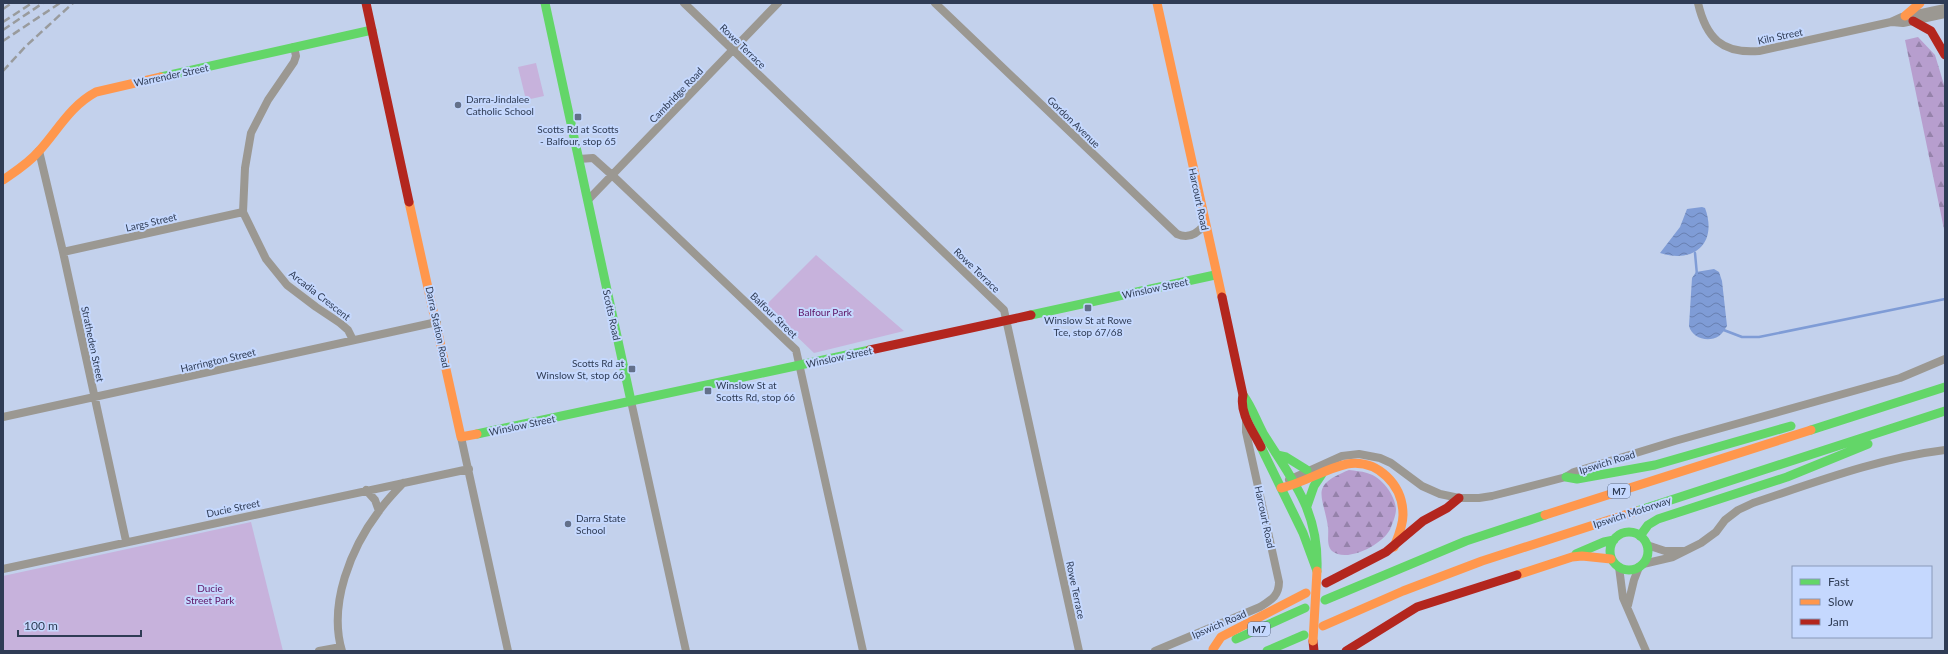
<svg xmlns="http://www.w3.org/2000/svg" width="1948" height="654" font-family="Lato,sans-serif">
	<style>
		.forest { fill: url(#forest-firs) }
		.park { fill: #c7b2dc }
		.water { fill: url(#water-waves) }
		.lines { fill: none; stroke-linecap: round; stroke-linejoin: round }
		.stream { stroke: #7f9cd6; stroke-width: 2.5 }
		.street { stroke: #9b9892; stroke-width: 8 }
		.fast { stroke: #63d668; stroke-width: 9 }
		.slow { stroke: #ff974d; stroke-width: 9 }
		.jam { stroke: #b3261e; stroke-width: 9 }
		.rail { stroke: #999b9d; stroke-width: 2.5; stroke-dasharray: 8 4; stroke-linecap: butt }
		.slow-bridge { stroke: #ff974d; stroke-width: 9 }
		.poi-dot { fill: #63708a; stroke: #c5d8fe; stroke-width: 1.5 }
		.labels { text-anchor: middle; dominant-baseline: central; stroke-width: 4; stroke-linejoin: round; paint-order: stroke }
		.shield { fill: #c5d8fe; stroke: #5c6b88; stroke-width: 1 }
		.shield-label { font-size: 9px; font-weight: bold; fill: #2f3c55 }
		.street-label { font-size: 10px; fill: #2f3c55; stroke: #c5d8fe }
		.poi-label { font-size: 10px; fill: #2f3c55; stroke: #c5d8fe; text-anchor: start }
		.park-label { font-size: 10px; fill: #5d1365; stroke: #c5d8fe }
	</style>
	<defs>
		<pattern id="forest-firs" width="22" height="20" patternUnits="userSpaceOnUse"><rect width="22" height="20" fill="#b79ece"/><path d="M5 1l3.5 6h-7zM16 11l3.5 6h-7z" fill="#9582aa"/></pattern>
		<pattern id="water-waves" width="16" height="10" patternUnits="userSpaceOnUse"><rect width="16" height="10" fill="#7f9cd6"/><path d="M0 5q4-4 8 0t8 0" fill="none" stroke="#6880b0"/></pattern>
	</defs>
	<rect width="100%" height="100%" fill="#c3d1ec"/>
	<path class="forest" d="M1918,37L1935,55L1945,88V234L1905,40Z
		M1349,470C1355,471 1361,471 1367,473C1382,477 1395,495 1396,509C1396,515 1393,522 1391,527C1386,543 1347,564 1332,551C1326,545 1329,535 1328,527C1323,494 1309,486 1349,470Z"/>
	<path class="park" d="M536,63L544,96L526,100L518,67Z
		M816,255L904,331L814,353L765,306Z
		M251,522L283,651H3V576Z"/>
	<path class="water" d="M1702,207L1705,208C1718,243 1694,264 1660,253L1680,227L1687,209Z
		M1714,269L1719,272L1722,281L1727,326C1725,329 1722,334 1719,336C1708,343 1692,338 1689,326L1692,278L1696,272Z"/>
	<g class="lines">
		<path class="stream" d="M1695,253L1697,275
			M1721,329L1742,337H1759L1945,299"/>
		<path class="street" d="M684,3L1004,310L1079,651
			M935,3L1177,234C1188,239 1197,234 1204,225
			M1698,3C1706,38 1722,54 1759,51L1891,22L1902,17L1945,8
			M1892,22L1903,23L1945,14
			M294,47L296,56L294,62L268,100L251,133L245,168L243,212L266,259L287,285L316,307L340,323L348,330L353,340
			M39,151L63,252L126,541
			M579,159L593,158L613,176L796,350L863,651
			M588,200L778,3
			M63,252L243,212
			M631,401L686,651
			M3,417L437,322
			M461,437L508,651
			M1289,480L1342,456L1359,454L1380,458L1391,463L1422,486L1440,494L1459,498H1479L1492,496L1566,477L1574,472L1675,441L1900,378L1945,359
			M366,490L375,500L379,511
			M1647,545L1665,551H1683
			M1643,564L1673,557L1701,543L1716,532L1725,520L1738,510L1753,503C1816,482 1879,458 1945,450
			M1619,567L1623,598L1646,651
			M3,569L469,469
			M1628,605L1634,580L1639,567
			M319,651L341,647
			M342,651C328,604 351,548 379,511C386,501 395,492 403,483
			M1155,651L1260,607C1271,600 1279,596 1279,582L1246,432V419"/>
		<path class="fast" d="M545,3L631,401
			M161,77L372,30
			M1031,315L1215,275
			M1243,395C1252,407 1256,420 1263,433C1292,480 1319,510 1317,569
			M1811,430L1945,387
			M477,434L870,350
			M1261,447L1303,533L1317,571
			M1277,455L1286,457L1307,470
			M1566,477L1577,479L1655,465L1791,426
			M1307,506L1314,486L1322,474
			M1637,511L1945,411
			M1610 551a19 19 0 1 1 38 0a19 19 0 1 1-38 0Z
			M1640,536L1648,525L1658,519L1787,477L1868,444
			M1576,554L1604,542L1614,540
			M1325,600L1466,541L1545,515
			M1236,639L1305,608
			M1267,651L1304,635"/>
		<path class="slow" d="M1157,3L1222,297
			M1905,16L1920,3
			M3,180C16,171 29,163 39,151C58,130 70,106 96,92L161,77
			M409,202L461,437L477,434
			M1281,488C1304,483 1324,469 1347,464C1378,459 1403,485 1403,515C1403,526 1398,537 1394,547
			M1545,515L1811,430
			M1517,575L1572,557L1582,556L1611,559
			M1323,626L1403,591L1482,561L1637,511
			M1213,649L1221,637L1306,593"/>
		<path class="jam" d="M366,3L409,202
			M1913,21L1931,31L1945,55
			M1222,297L1243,395C1239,413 1253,431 1261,447
			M870,350L1031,315
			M1326,583L1386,552L1423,521L1447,508L1459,498
			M1313,641L1314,651
			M1346,651L1417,607L1517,575"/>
		<path class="rail" d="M3,9L12,3
			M3,22L32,3
			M3,30L43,3
			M3,41L60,3
			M3,71L25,47L73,3"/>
		<path class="slow-bridge" d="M1313,641L1317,571"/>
	</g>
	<g class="poi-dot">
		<circle cx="458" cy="105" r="4"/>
		<rect x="574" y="113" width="8" height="8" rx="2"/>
		<rect x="1084" y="304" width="8" height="8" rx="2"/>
		<rect x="628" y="365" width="8" height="8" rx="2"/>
		<rect x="704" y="387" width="8" height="8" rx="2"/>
		<circle cx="568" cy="524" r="4"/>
	</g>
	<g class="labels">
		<g class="shield">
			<rect x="1608" y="484" width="22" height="14" rx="3"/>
			<rect x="1248" y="622" width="22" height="14" rx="3"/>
		</g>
		<g class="shield-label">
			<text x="1619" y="491">M7</text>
			<text x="1259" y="629">M7</text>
		</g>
		<g class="street-label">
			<text transform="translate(1780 36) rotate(-12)">Kiln Street</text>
			<text transform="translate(743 46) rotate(44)">Rowe Terrace</text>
			<text transform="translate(171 75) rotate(-12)">Warrender Street</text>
			<text transform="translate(676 95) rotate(-46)">Cambridge Road</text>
			<text transform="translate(1074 122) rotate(44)">Gordon Avenue</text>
			<text transform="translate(1199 199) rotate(78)">Harcourt Road</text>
			<text transform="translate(151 222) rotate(-13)">Largs Street</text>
			<text transform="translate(977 270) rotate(44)">Rowe Terrace</text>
			<text transform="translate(1155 288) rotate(-12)">Winslow Street</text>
			<text transform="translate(320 295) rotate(38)">Arcadia Crescent</text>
			<text transform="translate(612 315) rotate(78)">Scotts Road</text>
			<text transform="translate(774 315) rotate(44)">Balfour Street</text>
			<text transform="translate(438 327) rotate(78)">Darra Station Road</text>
			<text transform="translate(93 344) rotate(78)">Stratheden Street</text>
			<text transform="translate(839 357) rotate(-12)">Winslow Street</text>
			<text transform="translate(218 360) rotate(-13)">Harrington Street</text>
			<text transform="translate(522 425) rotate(-12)">Winslow Street</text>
			<text transform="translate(1607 462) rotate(-17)">Ipswich Road</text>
			<text transform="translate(233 508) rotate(-12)">Ducie Street</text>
			<text transform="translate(1632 512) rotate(-18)">Ipswich Motorway</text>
			<text transform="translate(1265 517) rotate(78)">Harcourt Road</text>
			<text transform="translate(1076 590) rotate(78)">Rowe Terrace</text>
			<text transform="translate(1219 624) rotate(-23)">Ipswich Road</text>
		</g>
		<g class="poi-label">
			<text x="466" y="99">Darra-Jindalee<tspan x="466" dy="12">Catholic School</tspan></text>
			<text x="578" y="129" text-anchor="middle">Scotts Rd at Scotts<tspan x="578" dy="12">- Balfour, stop 65</tspan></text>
			<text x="1088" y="320" text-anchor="middle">Winslow St at Rowe<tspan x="1088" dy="12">Tce, stop 67/68</tspan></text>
			<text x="624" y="363" text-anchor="end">Scotts Rd at<tspan x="624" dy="12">Winslow St, stop 66</tspan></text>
			<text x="716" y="385">Winslow St at<tspan x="716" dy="12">Scotts Rd, stop 66</tspan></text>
			<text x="576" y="518">Darra State<tspan x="576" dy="12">School</tspan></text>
		</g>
		<g class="park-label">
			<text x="825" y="312">Balfour Park</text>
			<text x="210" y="588">Ducie<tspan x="210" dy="12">Street Park</tspan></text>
		</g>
	</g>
	<rect width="1948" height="654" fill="none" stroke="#2f3c55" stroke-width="8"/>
	<rect x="1792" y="566" width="140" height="72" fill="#c5d8fe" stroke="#899aba"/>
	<rect x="1800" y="579" width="20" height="6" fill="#63d668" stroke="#899aba"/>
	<text x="1828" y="586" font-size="12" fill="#2f3c55">Fast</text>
	<rect x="1800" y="599" width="20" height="6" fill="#ff974d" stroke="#899aba"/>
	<text x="1828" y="606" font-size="12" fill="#2f3c55">Slow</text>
	<rect x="1800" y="619" width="20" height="6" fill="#b3261e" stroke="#899aba"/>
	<text x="1828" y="626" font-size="12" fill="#2f3c55">Jam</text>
	<path d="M18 630v6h123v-6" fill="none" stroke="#2f3c55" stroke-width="2"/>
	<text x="24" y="630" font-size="12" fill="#2f3c55" stroke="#c5d8fe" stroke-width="3" paint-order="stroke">100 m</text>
</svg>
